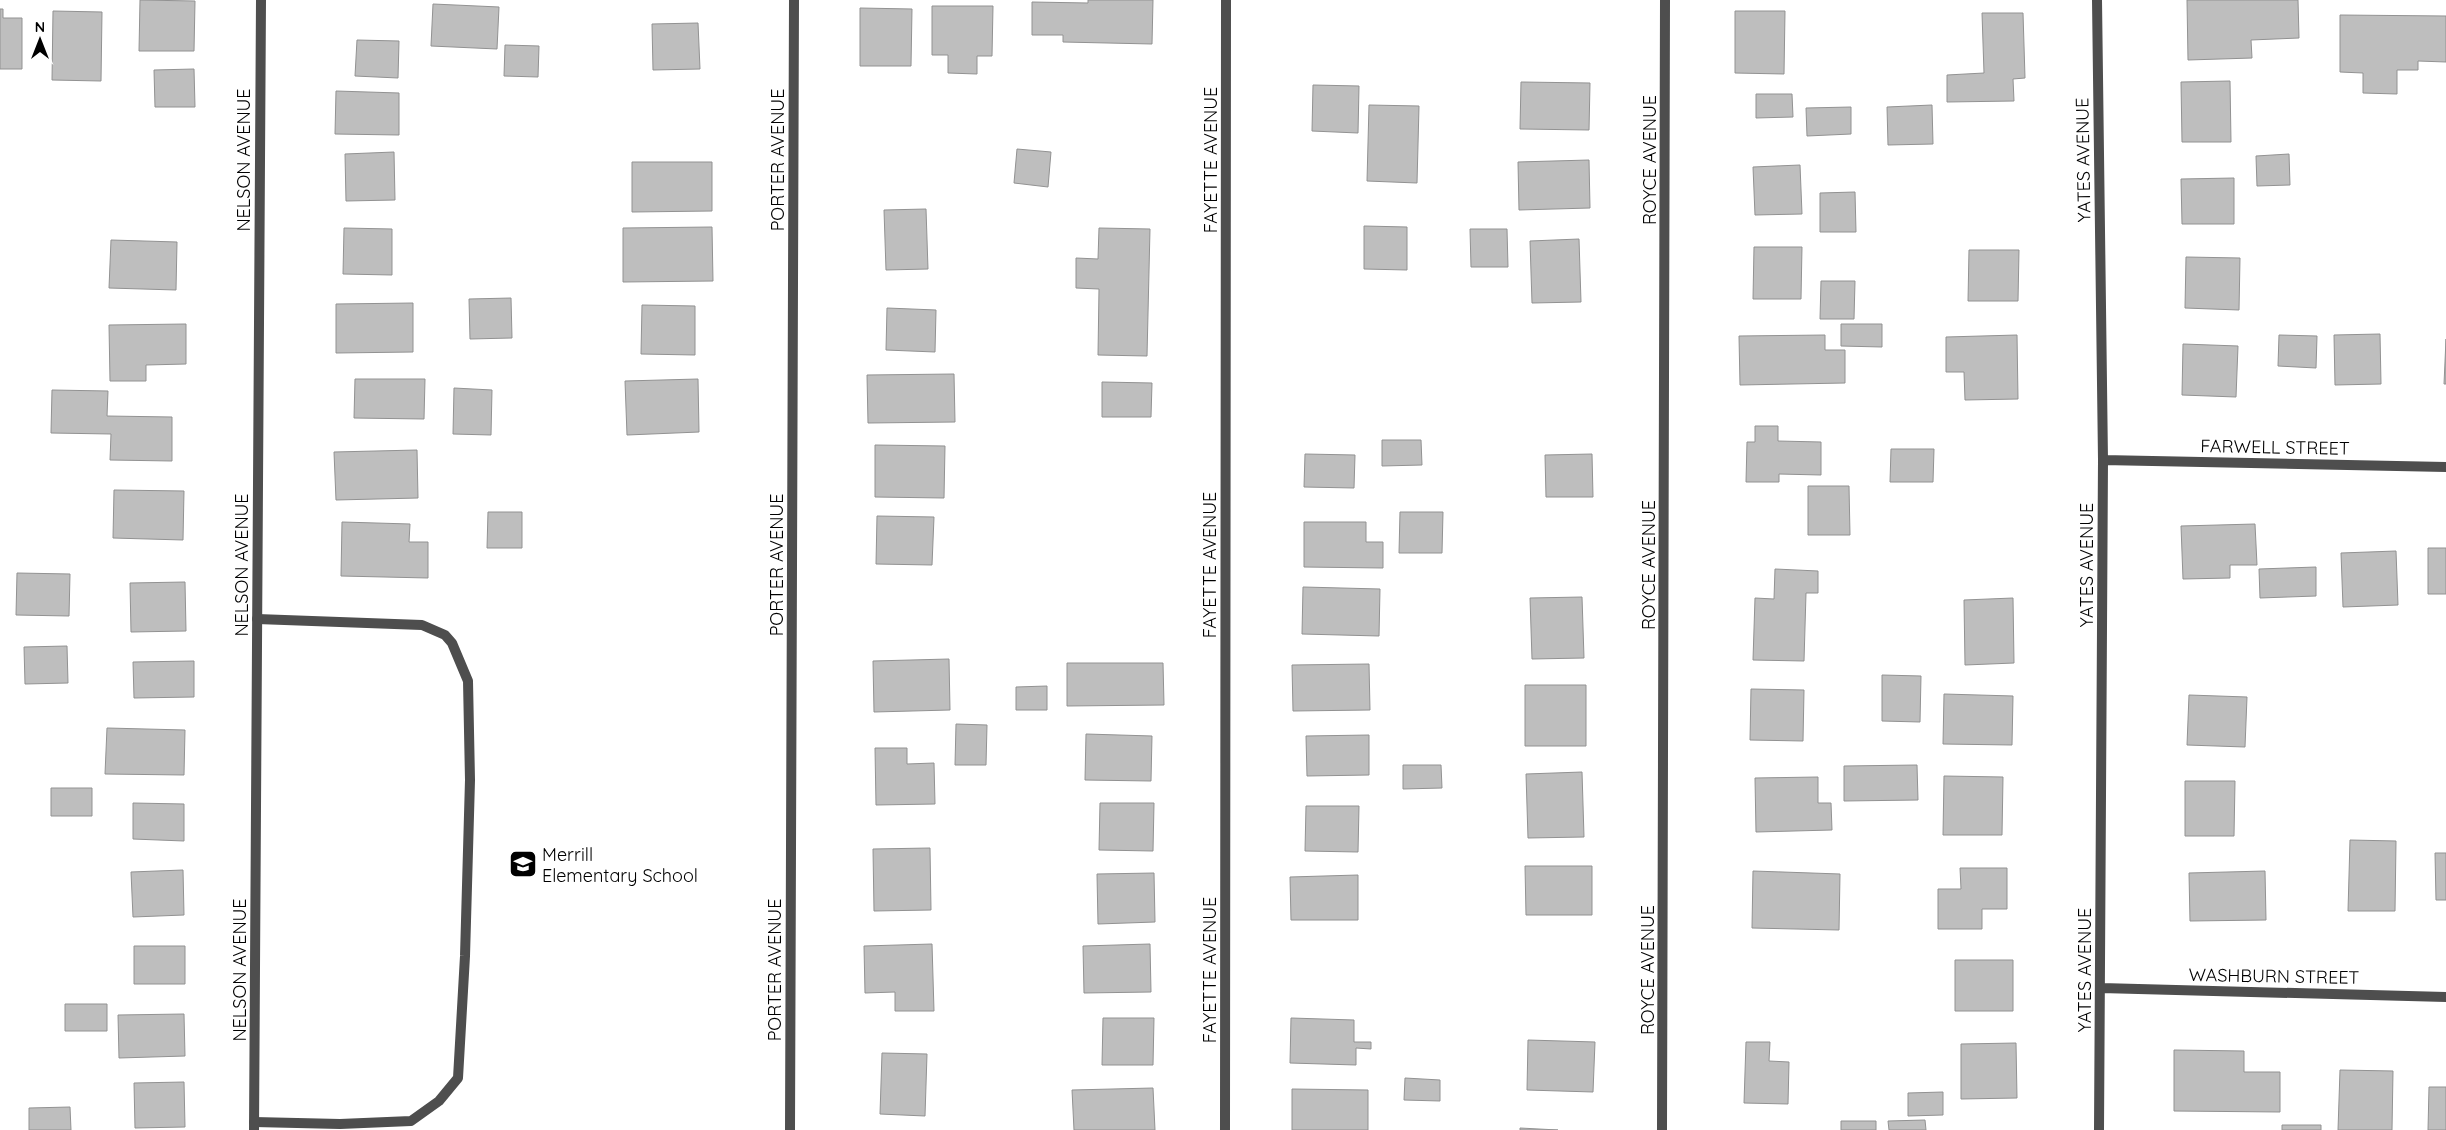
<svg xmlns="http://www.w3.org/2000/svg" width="2446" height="1130" font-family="Quicksand,sans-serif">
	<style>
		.building { fill: #bebebe; stroke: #929292 }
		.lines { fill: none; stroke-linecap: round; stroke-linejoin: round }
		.lane { stroke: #4e4e4e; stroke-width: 10 }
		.street { stroke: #4e4e4e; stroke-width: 10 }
		.labels { text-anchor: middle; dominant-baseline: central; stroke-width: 5; stroke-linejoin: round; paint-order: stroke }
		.street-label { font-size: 18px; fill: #000; stroke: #fff }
		.poi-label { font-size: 18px; fill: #000; stroke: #fff; text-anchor: start }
	</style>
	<rect width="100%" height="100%" fill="#fff"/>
	<path class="building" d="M140,0L195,1L194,51H139Z
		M1088,0H1153L1152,44L1063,42V35H1032V2L1088,3Z
		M2187,0H2298L2299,38L2251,40L2252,58L2188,60Z
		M433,4L499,7L497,49L431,46Z
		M932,6H993L992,56H977V74L948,73V55H932Z
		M860,8L912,9L911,66H860Z
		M0,9H3V18H22V69H0Z
		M53,11L102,12L101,81L52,80Z
		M1735,11H1785L1784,74L1735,73Z
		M1982,13H2023L2025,78L2013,79L2014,101L1947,102V75L1984,73Z
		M2340,15L2446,16V62L2418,61V70H2397V94L2363,93V73L2340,72Z
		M698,23L700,69L653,70L652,24Z
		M357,40L399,41L398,78L355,76Z
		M505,45L539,46L538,77L504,76Z
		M194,69L195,107H155L154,70Z
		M2230,81L2231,142H2182L2181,82Z
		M1521,82L1590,83L1589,130L1520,129Z
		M1313,85L1359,86L1358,133L1312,131Z
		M336,91L399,93V135L335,134Z
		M1756,94H1792L1793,117L1756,118Z
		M1369,105L1419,106L1417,183L1367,181Z
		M1932,105L1933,144L1888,145L1887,107Z
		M1851,107V134L1807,136L1806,108Z
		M1017,149L1051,152L1048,187L1014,183Z
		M394,152L395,200L346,201L345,154Z
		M2289,154L2290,185L2257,186L2256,156Z
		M1589,160L1590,208L1519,210L1518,162Z
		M632,162H712V211L632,212Z
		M1800,165L1802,214L1755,215L1753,167Z
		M2234,178V224H2182L2181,179Z
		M1855,192L1856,232H1820V193Z
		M926,209L928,269L886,270L884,210Z
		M1364,226L1407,227V270L1364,269Z
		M712,227L713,281L623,282V228Z
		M344,228L392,229V275L343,274Z
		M1099,228L1150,229L1147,356L1098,355L1099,289L1076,288V258L1098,259Z
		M1470,229H1507L1508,267H1471Z
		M1579,239L1581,302L1532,303L1530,241Z
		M111,240L177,242L176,290L109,288Z
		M1754,247H1802L1801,299H1753Z
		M1969,250H2019L2018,301H1968Z
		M2186,257L2240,258L2239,310L2185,308Z
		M1821,281H1855L1854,319H1820Z
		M511,298L512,338L470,339L469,299Z
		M413,303V352L336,353V304Z
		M642,305L695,306V355L641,354Z
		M887,308L936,310L935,352L886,350Z
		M186,324V364L146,365V381H110L109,325Z
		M1841,324H1882V347L1841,346Z
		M2380,334L2381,384L2335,385L2334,335Z
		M1825,335V350H1845V383L1740,385L1739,336Z
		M2017,335L2018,399L1965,400L1964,372H1946V337Z
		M2279,335L2317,336L2316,368L2278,366Z
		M2446,339V384H2444Z
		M2183,344L2238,346L2236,397L2182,395Z
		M954,374L955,422L868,423L867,375Z
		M355,379H425L424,419L354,418Z
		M698,379L699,432L627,435L625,381Z
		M1102,382L1152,383L1151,417H1102Z
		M454,388L492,390L491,435L453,434Z
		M52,390L108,391L107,416L172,417V461L110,460L111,434L51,433Z
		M1755,426H1778V441L1821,442V475L1779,474V482H1746L1747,442H1755Z
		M1382,440H1421L1422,465L1382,466Z
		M875,445L945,446L944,498L875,497Z
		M1891,449H1934L1933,482H1890Z
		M417,450L418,498L336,500L334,452Z
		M1305,454L1355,455L1354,488L1304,487Z
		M1592,454L1593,497H1546L1545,455Z
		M1808,486H1849L1850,535H1808Z
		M114,490L184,491L183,540L113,538Z
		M488,512H522V548H487Z
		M1400,512H1443L1442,553H1399Z
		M877,516L934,517L932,565L876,564Z
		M342,522L410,524L409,542H428V578L341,576Z
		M1304,522H1366V542H1383V568L1304,567Z
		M2255,524L2257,565H2230V578L2183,579L2181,526Z
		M2428,548H2446V594H2428Z
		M2396,551L2398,605L2343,607L2341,553Z
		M2316,567V596L2260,598L2259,569Z
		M1775,569L1818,571V593H1806L1804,661L1753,660L1755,598L1774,599Z
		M17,573L70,574L69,616L16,615Z
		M185,582L186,631L131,632L130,583Z
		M1303,587L1380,589L1379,636L1302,634Z
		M1582,597L1584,658L1532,659L1530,598Z
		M2013,598L2014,663L1965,665L1964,600Z
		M67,646L68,683L25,684L24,647Z
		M949,659L950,710L874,712L873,661Z
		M194,661V697L134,698L133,662Z
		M1067,663H1163L1164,705L1067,706Z
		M1369,664L1370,710L1293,711L1292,665Z
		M1882,675L1921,676L1920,722L1882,721Z
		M1525,685H1586V746H1525Z
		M1047,686V710H1016V687Z
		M1751,689L1804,690L1803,741L1750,740Z
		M1944,694L2013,696L2012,745L1943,744Z
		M2189,695L2247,697L2245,747L2187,745Z
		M956,724L987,725L986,765H955Z
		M107,728L185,730L184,775L105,774Z
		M1086,734L1152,736L1151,781L1085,780Z
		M1369,735V775L1307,776L1306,736Z
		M875,748H907V764L934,763L935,804L876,805Z
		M1403,765H1441L1442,788L1403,789Z
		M1917,765L1918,800L1844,801V766Z
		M1582,772L1584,837L1528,838L1526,774Z
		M1944,776L2003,777L2002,835H1943Z
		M1818,777V803H1831L1832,830L1756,832L1755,778Z
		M2185,781H2235L2234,836H2185Z
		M51,788H92V816H51Z
		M133,803L184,804V841L133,839Z
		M1100,803H1154L1153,851L1099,850Z
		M1306,806H1359L1358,852L1305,851Z
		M2350,840L2396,841L2395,911H2348Z
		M930,848L931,910L874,911L873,849Z
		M2435,853H2446V900H2436Z
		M1525,866H1592V915H1526Z
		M1960,868H2007V909H1982V929H1938V889H1961Z
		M183,870L184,915L133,917L131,872Z
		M1753,871L1840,874L1839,930L1752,928Z
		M2265,871L2266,920L2190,921L2189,873Z
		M1154,873L1155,922L1098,924L1097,874Z
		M1358,875V920H1291L1290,877Z
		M932,944L934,1011H895V992L865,993L864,946Z
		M1150,944L1151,992L1084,993L1083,946Z
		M134,946H185V984H134Z
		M1955,960H2013V1011H1955Z
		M65,1004H107V1031H65Z
		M184,1014L185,1056L119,1058L118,1015Z
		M1103,1018H1154L1153,1065H1102Z
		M1291,1018L1354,1020V1042H1371V1049L1356,1048V1065L1290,1063Z
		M1528,1040L1595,1042L1593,1092L1527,1090Z
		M1746,1042H1770L1769,1061L1789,1062L1788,1104L1744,1103Z
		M2016,1043L2017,1098L1961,1099V1044Z
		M2174,1050L2244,1051V1072H2280V1112L2174,1111Z
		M882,1053L927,1054L925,1116L880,1114Z
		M2340,1070L2393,1071L2392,1130H2338Z
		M1405,1078L1440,1080V1101L1404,1100Z
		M184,1082L185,1127L135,1128L134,1083Z
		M2429,1087H2446V1130H2428Z
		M1153,1088L1155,1130H1074L1072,1090Z
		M1292,1089L1368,1090V1130H1292Z
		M1943,1092V1115L1908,1116V1093Z
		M70,1107L71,1130H29V1108Z
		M1925,1120L1926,1130H1889L1888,1121Z
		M1841,1121H1876V1130H1841Z
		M2282,1125H2321V1130H2282Z
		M1520,1128L1558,1130H1520Z"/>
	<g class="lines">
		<path class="lane" d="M254,1122L340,1124L411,1121L439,1101L458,1078L465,956L470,780L468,681L452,643L445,635L422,625L257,619"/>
		<path class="street" d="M2097,0L2103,460L2099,1130
			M2103,460L2446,467
			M2101,988L2446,997
			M254,1130L261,0
			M790,1130L794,0
			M1225,1130L1226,0
			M1662,1130L1665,0"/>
	</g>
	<defs>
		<g id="school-square" transform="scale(1.4375)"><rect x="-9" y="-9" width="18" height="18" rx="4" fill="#000" stroke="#fff"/><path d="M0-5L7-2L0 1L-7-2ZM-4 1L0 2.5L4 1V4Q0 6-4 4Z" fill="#fff"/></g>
	</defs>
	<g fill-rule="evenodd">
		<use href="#school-square" x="523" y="864"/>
	</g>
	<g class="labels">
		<g class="street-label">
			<text transform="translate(243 160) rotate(-90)">NELSON AVENUE</text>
			<text transform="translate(777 160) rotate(-90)">PORTER AVENUE</text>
			<text transform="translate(1210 160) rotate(-90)">FAYETTE AVENUE</text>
			<text transform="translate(1649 160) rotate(-90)">ROYCE AVENUE</text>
			<text transform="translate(2083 160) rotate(-91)">YATES AVENUE</text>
			<text transform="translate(2275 447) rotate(1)">FARWELL STREET</text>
			<text transform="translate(241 565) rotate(-90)">NELSON AVENUE</text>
			<text transform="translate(776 565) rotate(-90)">PORTER AVENUE</text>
			<text transform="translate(1209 565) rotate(-90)">FAYETTE AVENUE</text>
			<text transform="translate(1648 565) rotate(-90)">ROYCE AVENUE</text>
			<text transform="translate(2086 565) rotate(-90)">YATES AVENUE</text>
			<text transform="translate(239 970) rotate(-90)">NELSON AVENUE</text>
			<text transform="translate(774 970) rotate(-90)">PORTER AVENUE</text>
			<text transform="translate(1209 970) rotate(-90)">FAYETTE AVENUE</text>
			<text transform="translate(1647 970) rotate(-90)">ROYCE AVENUE</text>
			<text transform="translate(2084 970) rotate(-90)">YATES AVENUE</text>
			<text transform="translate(2274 976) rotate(1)">WASHBURN STREET</text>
		</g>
		<g class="poi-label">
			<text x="542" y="854">Merrill<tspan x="542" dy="21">Elementary School</tspan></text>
		</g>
	</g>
	<g transform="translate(40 40)" stroke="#ffffff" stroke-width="4" paint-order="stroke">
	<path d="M0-4L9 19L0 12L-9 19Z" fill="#000000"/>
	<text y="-8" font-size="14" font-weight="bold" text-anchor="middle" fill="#000000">N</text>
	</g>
</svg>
